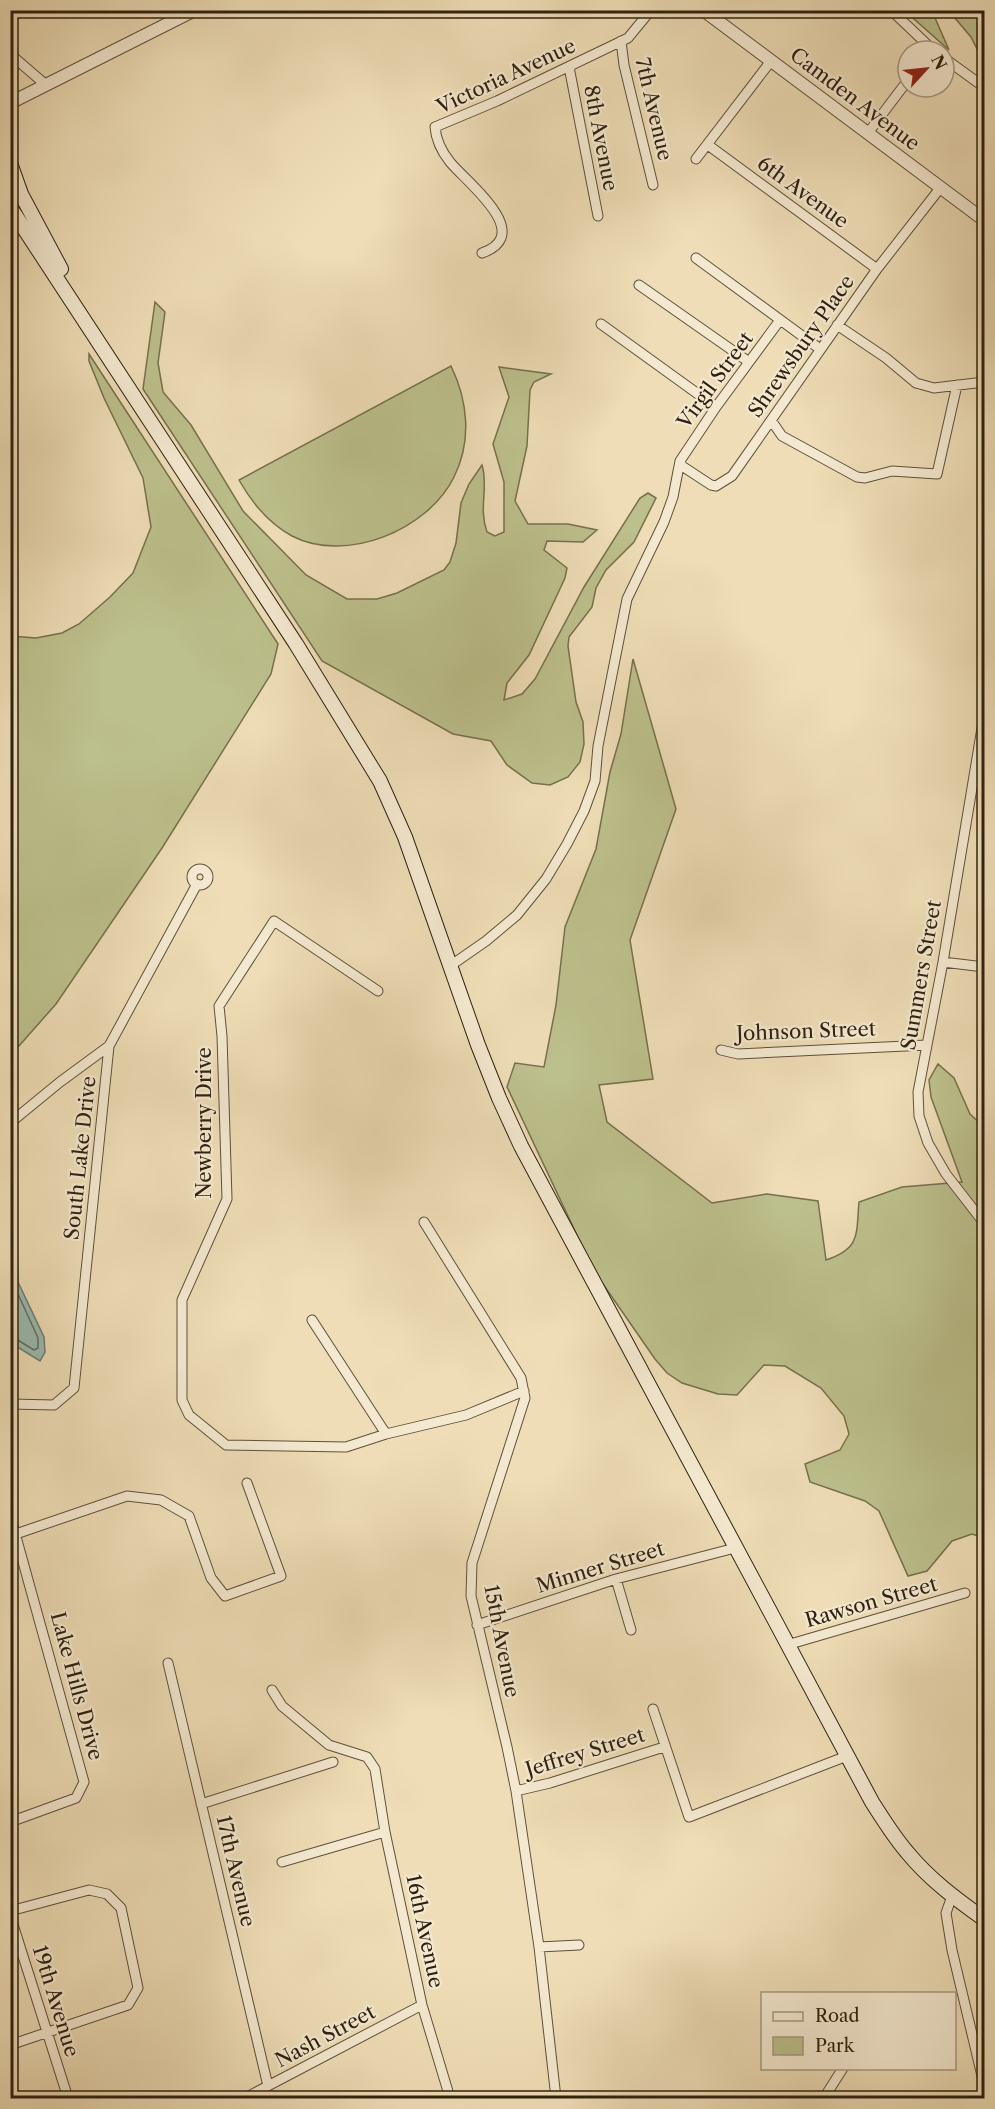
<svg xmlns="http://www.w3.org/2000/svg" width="995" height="2109" font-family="'Libre Caslon Text',serif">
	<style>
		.green { fill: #bcc08c; stroke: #76704e; stroke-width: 1.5 }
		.water { fill: #9abbb2; stroke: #6f7d71; stroke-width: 1.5 }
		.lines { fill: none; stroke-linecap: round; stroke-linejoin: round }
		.shore { stroke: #646e61; stroke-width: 1.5 }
		.minor-casing { stroke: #5f503a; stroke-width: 11 }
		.tertiary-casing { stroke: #5f503a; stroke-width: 14 }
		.secondary-casing { stroke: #2f2110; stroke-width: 16 }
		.minor { stroke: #f4e9d0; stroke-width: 9 }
		.tertiary { stroke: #f4e9d0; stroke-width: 12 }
		.secondary { stroke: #f4e9d0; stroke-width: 14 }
		.labels { text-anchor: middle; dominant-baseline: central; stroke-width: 4.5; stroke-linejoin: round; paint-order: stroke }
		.street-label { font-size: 20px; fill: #2f2110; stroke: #f4e9d0 }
	</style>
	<rect width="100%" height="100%" fill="#eeddb6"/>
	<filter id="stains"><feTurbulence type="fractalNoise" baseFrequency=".00333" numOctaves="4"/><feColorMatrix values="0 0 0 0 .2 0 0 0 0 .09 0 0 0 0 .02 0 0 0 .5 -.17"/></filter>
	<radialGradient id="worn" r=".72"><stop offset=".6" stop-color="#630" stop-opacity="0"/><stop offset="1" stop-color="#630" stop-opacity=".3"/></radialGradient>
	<path class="green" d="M905,11H932L949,50Z
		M949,11H984V83L980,55L971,37Z
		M155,302L165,312L158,363L163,392L191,425L243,511L306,575L347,599H377L397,593L444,570L450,562L456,543L461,503L469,484L482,465C489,487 478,507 487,532L495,536L504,532V482L493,444L509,397L499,367L551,374L534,382L530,390L527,446L515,501L528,524H568L597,530L583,542L547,541L544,550L567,568L565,578L529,655L507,683L504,700L522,694L535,679L584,587L640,498L648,493L656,498L634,542L606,570L596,588L592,607L569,637L568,646L576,702L583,722L584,744L580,762L568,777L550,785L532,783L507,765L491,741L453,734L322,661L143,389Z
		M89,354L278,644L271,674L162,848L56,1004L11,1055V636L36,638L62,633L79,624L110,597L133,573L151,527L143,478L104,398L89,361Z
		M451,366C468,401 472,441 454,477C428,530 346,564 292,536C268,523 252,503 239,480Z
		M633,659L676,809L630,940L653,1079L599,1085L607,1122L712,1203L767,1194L818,1201L826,1260C861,1248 856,1235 859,1202L902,1187L962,1182L931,1097L929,1080L938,1064L954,1078L970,1114L984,1127V1538L972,1534L952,1541L927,1571L908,1576L879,1511L865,1501L810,1482L805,1464L840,1450L849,1434L844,1416L821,1388L785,1366L764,1365L737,1395L718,1394L682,1383L667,1373L655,1359L594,1271L507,1087L515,1063L544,1067L556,1005L565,927L596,849L610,772L621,734Z"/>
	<path class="water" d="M10,1221L17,1237L18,1282L44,1337L45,1352L40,1361L11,1343Z"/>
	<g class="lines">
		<path class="shore" d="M10,1238L13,1283L38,1338V1348L34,1350L16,1339L10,1338"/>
		<g class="minor-casing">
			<path id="minor" d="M891,10L934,51
				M621,41L624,65L653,185
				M10,54L46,85
				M944,58L984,87
				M569,67L598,216
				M868,133L908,80
				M708,145L877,269
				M696,159L771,61
				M482,253C536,234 466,182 450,162C442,152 436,140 435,127L497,101L628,38L651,10
				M696,258L820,349
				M639,285L749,362
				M601,324L716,407
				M837,325L886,358L916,383L934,388L984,382
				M771,420L782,436L857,477L865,478L892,471L937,474L957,385
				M680,461L682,466L711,485L716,486L732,476L877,269L941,187
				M984,716L943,962L918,1092L919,1116L928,1143L946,1174L984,1223
				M192 877a8 8 0 1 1 16 0a8 8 0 1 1-16 0Z
				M943,962L984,967
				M450,966L486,941L517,915L546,879L567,844L584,811L595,781L598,746L627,599L664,522L673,497L680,461L716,407L780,320
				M378,991L274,921L219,1006L222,1036L227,1199L182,1300V1400L189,1415L226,1445L346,1447L386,1434L466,1415L524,1391
				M721,1050L738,1054L927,1045
				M10,1123L60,1082L109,1046
				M424,1222L521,1378L525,1398L472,1563L471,1596L507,1747L516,1791L539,1947L556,2098
				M312,1320L386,1434
				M10,1404L54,1405L74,1388L109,1046L197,884
				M10,1515L84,1782L76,1798L10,1822
				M10,1536L127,1496L161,1500L189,1516L211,1578L225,1596L281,1576L247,1483
				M616,1579L631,1630
				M477,1625L616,1579L735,1548
				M787,1645L965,1593
				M168,1663L268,2086
				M272,1690L282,1706L329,1745L367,1757L375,1769L385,1832L422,2005L450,2098
				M653,1709L689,1817L847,1756
				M516,1791L550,1783L664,1747
				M201,1804L333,1762
				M282,1862L385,1832
				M952,1896L946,1913L952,1950L982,2076
				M10,1911L89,1890L107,1894L121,1908L138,1988L128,2005L10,2045
				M10,1915L68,2098
				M539,1947L579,1945
				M245,2098L422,2005
				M824,2098L843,2068"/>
		</g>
		<g class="tertiary-casing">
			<path id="tertiary" d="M703,10L984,220
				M10,103L195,10"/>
		</g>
		<g class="secondary-casing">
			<path id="secondary" d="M10,163L21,194L61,269
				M10,207L296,644L380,781L405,837L478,1045L499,1098L521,1146L872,1802C883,1819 894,1837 907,1852C929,1879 956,1899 984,1919"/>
		</g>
		<use href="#minor" class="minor"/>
		<use href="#tertiary" class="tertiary"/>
		<use href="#secondary" class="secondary"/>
	</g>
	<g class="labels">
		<g class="street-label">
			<text transform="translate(506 76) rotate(-25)">Victoria Avenue</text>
			<text transform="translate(855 99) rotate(37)">Camden Avenue</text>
			<text transform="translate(654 109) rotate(77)">7th Avenue</text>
			<text transform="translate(601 138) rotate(79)">8th Avenue</text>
			<text transform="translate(803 192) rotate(36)">6th Avenue</text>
			<text transform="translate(801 346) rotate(-55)">Shrewsbury Place</text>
			<text transform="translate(715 380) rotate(-54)">Virgil Street</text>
			<text transform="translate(921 975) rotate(-80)">Summers Street</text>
			<text transform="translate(806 1031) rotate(-2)">Johnson Street</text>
			<text transform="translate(204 1123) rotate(-90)">Newberry Drive</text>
			<text transform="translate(80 1158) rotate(-84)">South Lake Drive</text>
			<text transform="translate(600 1567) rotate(-17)">Minner Street</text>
			<text transform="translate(871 1602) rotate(-16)">Rawson Street</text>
			<text transform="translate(502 1641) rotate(79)">15th Avenue</text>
			<text transform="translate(77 1686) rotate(75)">Lake Hills Drive</text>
			<text transform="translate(585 1752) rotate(-17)">Jeffrey Street</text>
			<text transform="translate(236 1871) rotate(77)">17th Avenue</text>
			<text transform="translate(425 1931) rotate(78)">16th Avenue</text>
			<text transform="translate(56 2001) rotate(73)">19th Avenue</text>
			<text transform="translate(325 2036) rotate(-28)">Nash Street</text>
		</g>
	</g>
	<rect width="995" height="2109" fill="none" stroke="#eeddb6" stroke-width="36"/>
	<rect x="12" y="12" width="971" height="2085" fill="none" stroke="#2f2110" stroke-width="3"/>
	<rect x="18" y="18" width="959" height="2073" fill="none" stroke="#2f2110" stroke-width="1.5"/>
	<rect x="761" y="1992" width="195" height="78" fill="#f4e9d0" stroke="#a59983" stroke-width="1.5"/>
	<rect x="773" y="2012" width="30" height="9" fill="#f4e9d0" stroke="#a59983" stroke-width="1.5"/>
	<text x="815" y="2022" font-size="18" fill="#2f2110">Road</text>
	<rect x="773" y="2037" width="30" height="18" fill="#bcc08c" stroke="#a59983" stroke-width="1.5"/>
	<text x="815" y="2052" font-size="18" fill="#2f2110">Park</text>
	<g transform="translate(926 69) rotate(63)"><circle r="28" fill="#f4e9d0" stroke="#a59983" stroke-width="1.5"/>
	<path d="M0-4.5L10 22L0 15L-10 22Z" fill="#8f2418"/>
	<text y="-9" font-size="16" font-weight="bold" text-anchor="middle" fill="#2f2110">N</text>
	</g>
	<rect width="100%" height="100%" filter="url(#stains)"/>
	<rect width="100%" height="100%" fill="url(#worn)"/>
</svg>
